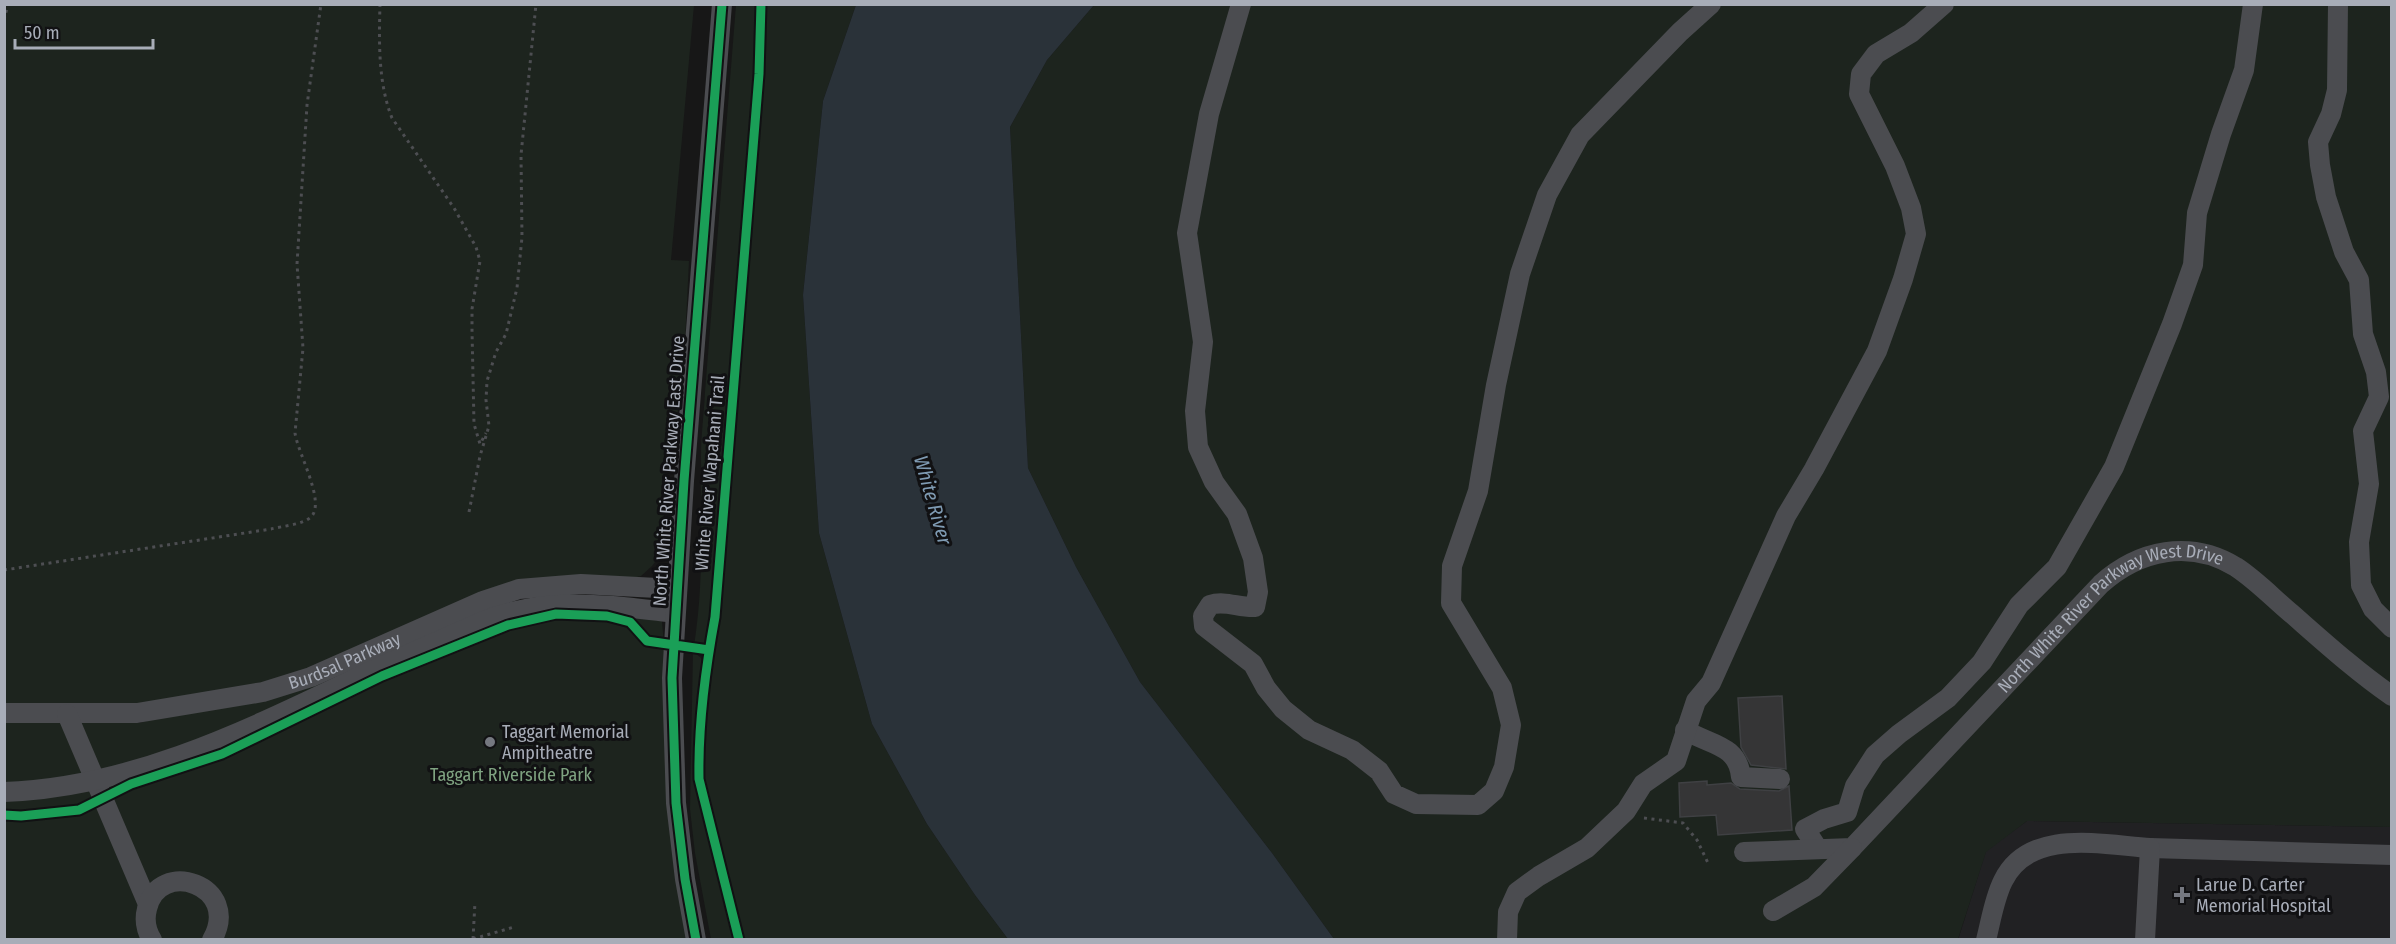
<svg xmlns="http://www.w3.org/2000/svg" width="2396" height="944" font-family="'Fira Sans Condensed',sans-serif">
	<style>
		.built { fill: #212123 }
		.green { fill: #1d241e }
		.water { fill: #2a3239 }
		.building { fill: #353536; stroke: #3f4043; stroke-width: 1.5 }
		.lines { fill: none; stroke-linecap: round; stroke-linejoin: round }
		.path { stroke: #4d4e52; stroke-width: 3; stroke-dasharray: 3 4.5; stroke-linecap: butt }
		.minor { stroke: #4b4c50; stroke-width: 20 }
		.cycleway-casing { stroke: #111113; stroke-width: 13 }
		.cycleway { stroke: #1a9f57; stroke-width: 9 }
		.poi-dot { fill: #757880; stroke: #111113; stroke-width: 2 }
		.labels { text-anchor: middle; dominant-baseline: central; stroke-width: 6; stroke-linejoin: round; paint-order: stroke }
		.street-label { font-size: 18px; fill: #a8adb8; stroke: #111113 }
		.poi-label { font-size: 18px; fill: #a8adb8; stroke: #111113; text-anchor: start }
		.park-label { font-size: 18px; fill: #7fa381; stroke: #111113 }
		.water-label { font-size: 20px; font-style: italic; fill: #7f9bb3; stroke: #111113 }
	</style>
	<rect width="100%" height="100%" fill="#171717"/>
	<path class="built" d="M2027,821L2391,827V939L1958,940L1986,851Z"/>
	<path class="green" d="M5,5H694L671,260L689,261L683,381L667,474L661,554L652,566L641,576L627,580L584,578L378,639L515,602L661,611L673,744L697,939H5V721L140,723L237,692L133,706L5,703Z
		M736,5H757L755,64L710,629L705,644L694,646C704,583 701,520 701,457C701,435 704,413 705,392Z
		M766,5H856L823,101L803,295L819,533L872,724L927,824L975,895L1008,939L743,940C737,909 730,880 722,850C716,829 708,809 705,788C698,745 704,674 718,633C733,423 756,214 766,5Z
		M1094,5H2391V827L2027,821L1986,852L1958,939H1334L1272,853L1140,682L1076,567L1028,468L1010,127L1047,60Z
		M693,651L702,659L696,737L697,795L714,855L735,939H711L695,853L690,809Z"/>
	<path class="water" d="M856,5H1094L1047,60L1010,127L1028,468L1076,567L1140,682L1272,853L1334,939H1008L975,895L927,824L872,724L819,533L803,295L823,101Z"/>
	<path class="building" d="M1782,696L1786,769L1751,765L1741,747L1738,698Z
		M1707,781V785L1731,783L1740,789L1779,791L1789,786L1792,830L1718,835L1716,815L1680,817L1679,783Z"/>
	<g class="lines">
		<path class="path" d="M380,4C379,42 378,83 392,118L454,208L476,247L480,261L472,309V330L474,424L480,444L486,433
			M4,20L8,4
			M469,512L480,456L489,426L486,400L487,381L496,352L506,334L517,288L522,237L521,155L536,4
			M4,570L271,529C282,526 302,525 311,517C326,502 298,454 295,433L303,348L297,264L307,105L321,4
			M1644,818L1683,823L1697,840L1709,865
			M473,939L514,927
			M473,939L475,902"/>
		<g class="minor">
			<path d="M1241,4L1209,114L1187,233L1203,342L1195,411L1198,447L1214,482L1237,514L1253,558L1258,592L1255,607C1239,608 1225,600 1210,605L1203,616L1204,626L1253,664L1266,688L1283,709L1309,730L1352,750L1379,771L1394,794L1416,804L1478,805L1494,791L1504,767L1511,725L1502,688L1451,603L1452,566L1478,491L1496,385L1520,274L1547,195L1580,135L1680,32L1711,4"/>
			<path d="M2338,4L2337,90L2331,114L2318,142L2320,165L2326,197L2344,252L2359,280L2363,334L2376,372L2379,397L2363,431L2369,484L2359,542L2361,585L2373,609L2392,628"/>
			<path id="s1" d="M4,713H137L263,692L311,677L483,601L519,589L581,584L676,589"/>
			<path d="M67,714L148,904"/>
			<path d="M1685,730C1709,745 1738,744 1741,777L1780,779"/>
			<path d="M4,792C127,788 239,734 348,682C392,661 437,642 481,622C548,595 605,605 675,613"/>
			<path d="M2150,848L2392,855"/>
			<path d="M1818,849L1805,829L1824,819L1847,812L1855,786L1875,755L1899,734L1948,698L1982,662L2019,605L2057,567L2114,467L2172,324L2193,265L2197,213L2221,134L2244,70L2253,4"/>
			<path id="s2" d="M1744,852L1852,848L2101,584C2139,550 2190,539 2236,567C2256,580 2274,599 2292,614C2324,642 2356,671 2392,696"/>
			<path d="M1773,911L1814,887L1852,848"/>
			<path d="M152,940C146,930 144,920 147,909C158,857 243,885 212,940"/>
			<path d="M696,940L685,879L676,803L672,678L684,481L722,4"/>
			<path d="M1507,940L1508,912L1517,892L1539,876L1587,848L1626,811L1643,784L1676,761L1696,701L1711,683L1786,516L1814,469L1877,351L1903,279L1916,234L1911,208L1895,166L1859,94L1861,74L1876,54L1911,33L1944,4"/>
			<path d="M1986,940C1991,921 1994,899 2003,881C2029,827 2103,845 2150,848L2145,940"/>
		</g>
		<g class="cycleway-casing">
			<path id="cycleway" d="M4,815L21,816L79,810L131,784L222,754L382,676L508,625L556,614L607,616L630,622L647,641L709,650
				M696,940L685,879L676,803L672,678L684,481L722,4
				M739,940L699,779C698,724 705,671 715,617L759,74L761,4"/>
		</g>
		<use href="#cycleway" class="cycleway"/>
	</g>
	<g class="poi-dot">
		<circle cx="490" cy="742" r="6"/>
		<path d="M2179 886h6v6h6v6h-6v6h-6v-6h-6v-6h6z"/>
	</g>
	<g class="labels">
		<g class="street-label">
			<text transform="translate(669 471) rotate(-86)">North White River Parkway East Drive</text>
			<text transform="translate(710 473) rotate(-85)">White River Wapahani Trail</text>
			<text stroke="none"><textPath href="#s2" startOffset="464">North White River Parkway West Drive</textPath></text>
			<text stroke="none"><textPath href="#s1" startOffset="348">Burdsal Parkway</textPath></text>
		</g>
		<g class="poi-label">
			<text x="502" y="732">Taggart Memorial<tspan x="502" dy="21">Ampitheatre</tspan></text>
			<text x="2196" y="885">Larue D. Carter<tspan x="2196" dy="21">Memorial Hospital</tspan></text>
		</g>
		<g class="park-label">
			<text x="511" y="775">Taggart Riverside Park</text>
		</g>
		<g class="water-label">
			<text transform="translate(933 500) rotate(74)">White River</text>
		</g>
	</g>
	<rect width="2396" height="944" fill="none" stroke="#a8adb8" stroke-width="12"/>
	<path d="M15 39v9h138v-9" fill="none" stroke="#a8adb8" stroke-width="3"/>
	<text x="24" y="39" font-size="18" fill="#a8adb8" stroke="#111113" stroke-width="4.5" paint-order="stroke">50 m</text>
</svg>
